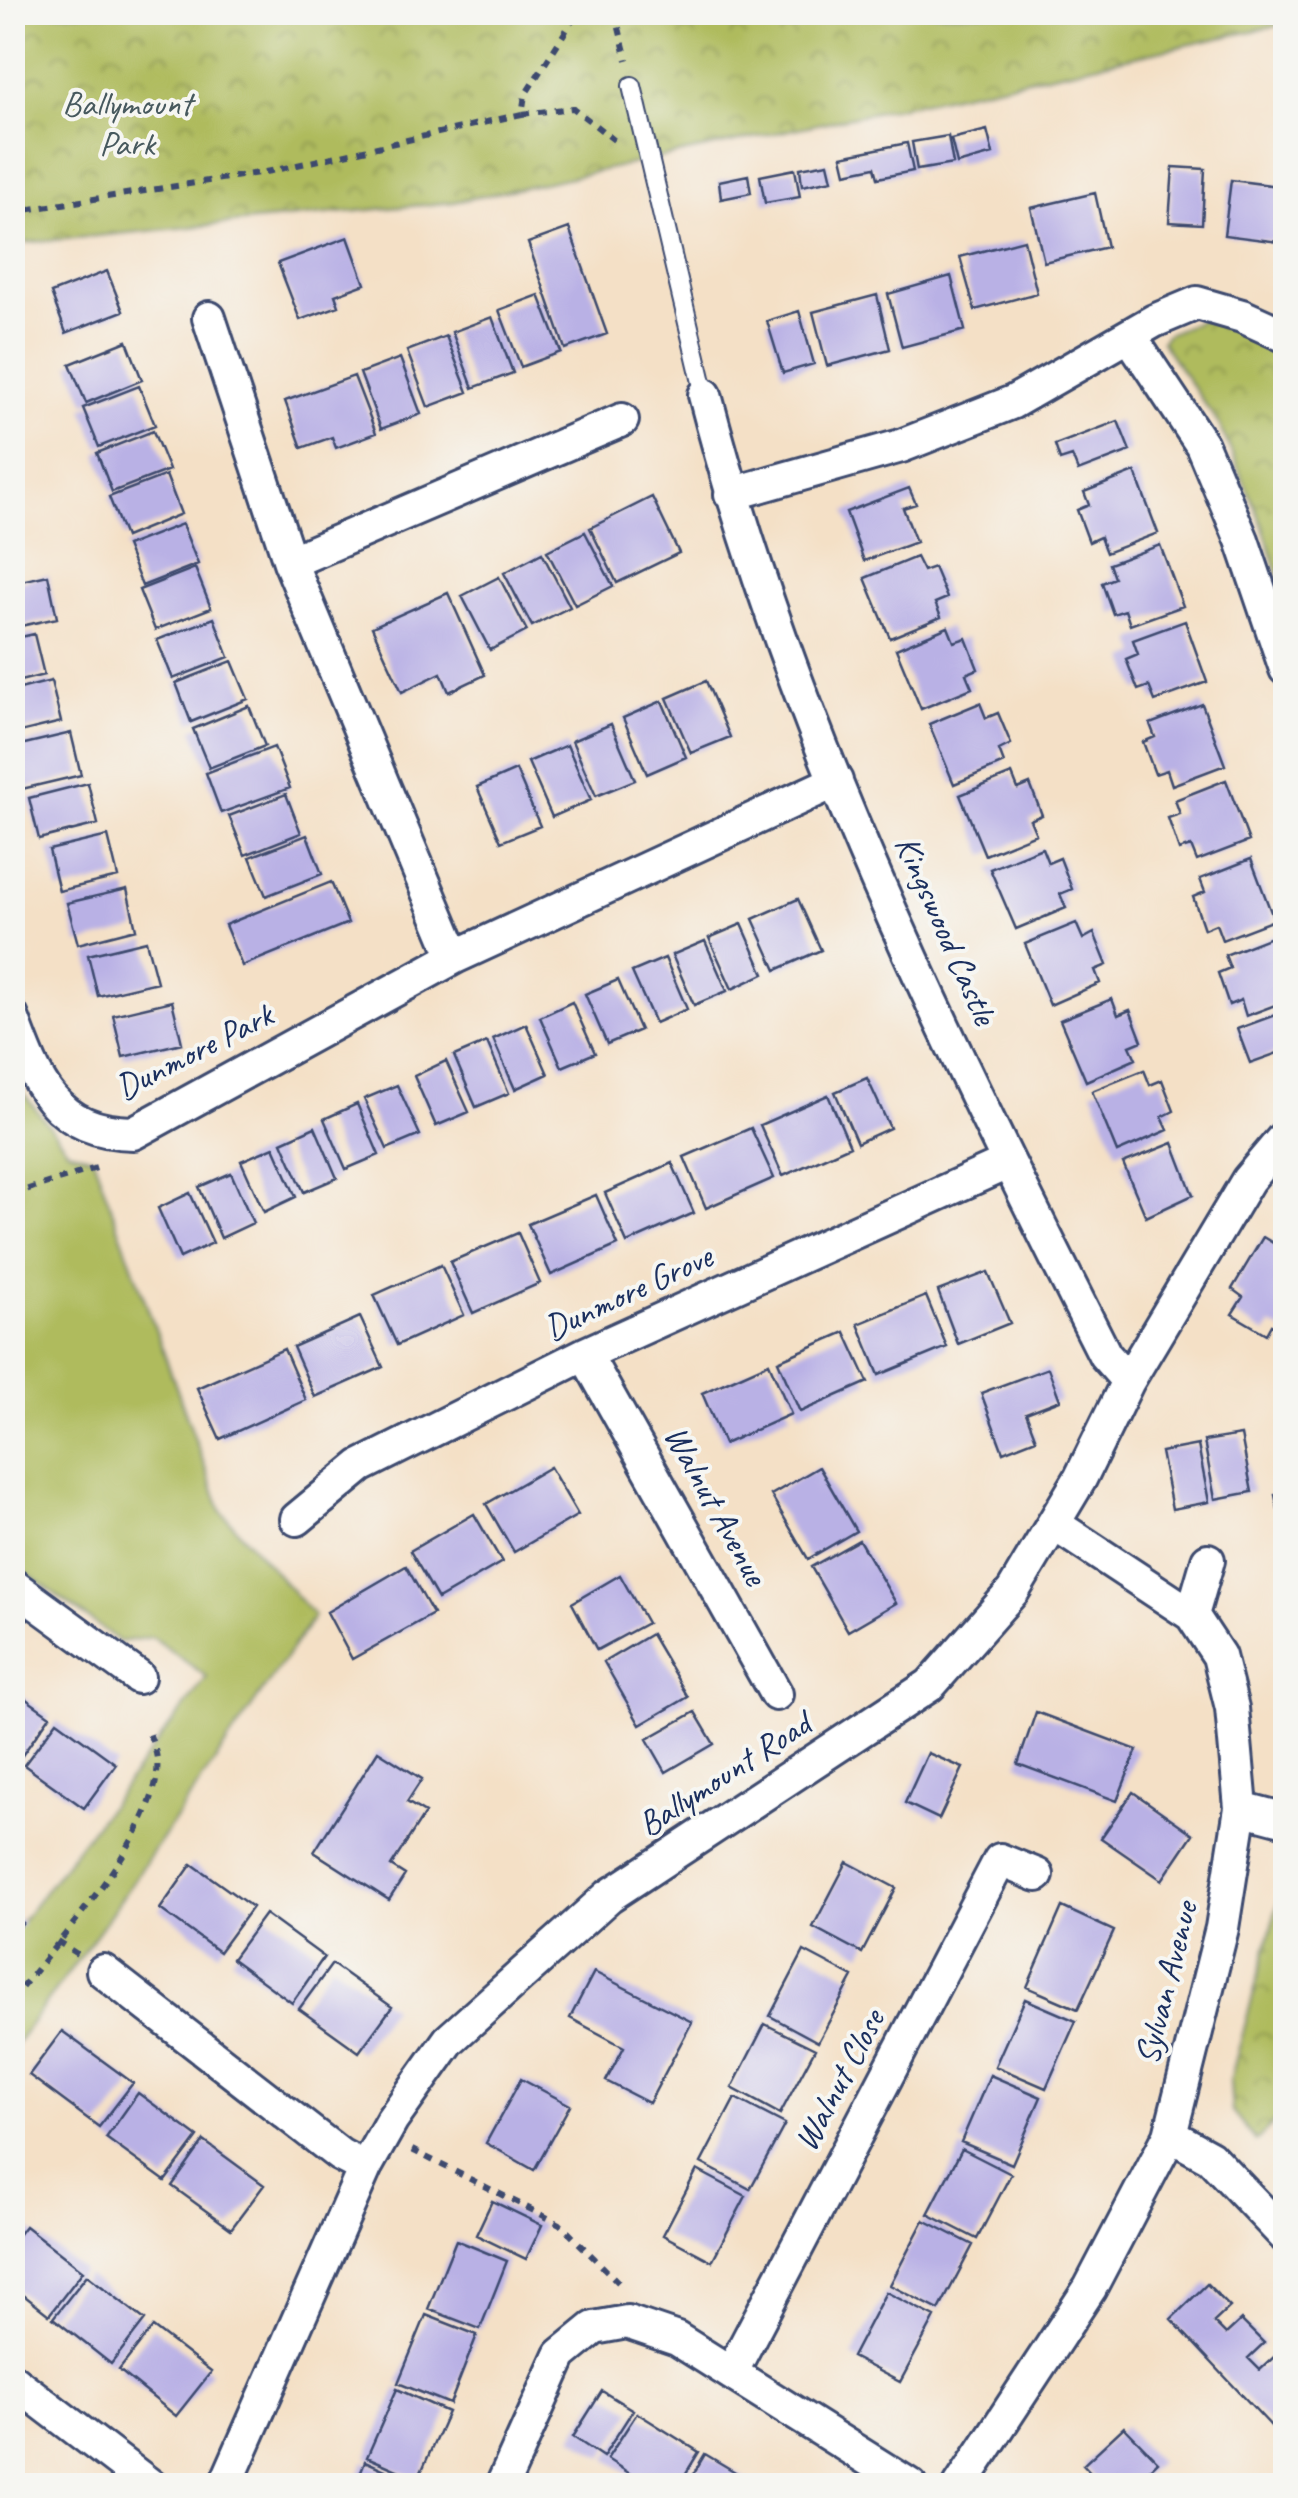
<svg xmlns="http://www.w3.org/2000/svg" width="1298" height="2498" font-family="Caveat,sans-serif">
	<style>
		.green { fill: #afbb5d; stroke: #65755e; stroke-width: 2.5 }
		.park { fill: url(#park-crowns); stroke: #65755e; stroke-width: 2.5 }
		.building { fill: #b9b1e5 }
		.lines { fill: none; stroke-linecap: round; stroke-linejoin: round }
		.service-casing { stroke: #3c4a6e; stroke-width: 22 }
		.minor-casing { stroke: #3c4a6e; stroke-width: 38 }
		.path { stroke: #3c4a6e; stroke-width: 6; stroke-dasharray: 8 8; stroke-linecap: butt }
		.service { stroke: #fff; stroke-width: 18 }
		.minor { stroke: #fff; stroke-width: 32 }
		.labels { text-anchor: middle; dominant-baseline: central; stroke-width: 8; stroke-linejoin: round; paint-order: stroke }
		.park-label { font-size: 35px; fill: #47595e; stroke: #f6f6f2 }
		.street-label { font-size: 35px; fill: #1b2f5e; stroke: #f6f6f2 }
	</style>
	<defs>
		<pattern id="park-crowns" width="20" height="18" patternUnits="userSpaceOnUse" patternTransform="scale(2.5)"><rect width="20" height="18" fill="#afbb5d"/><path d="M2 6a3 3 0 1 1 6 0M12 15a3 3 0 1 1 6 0" fill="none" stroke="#8e9850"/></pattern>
	</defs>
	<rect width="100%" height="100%" fill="#f6f6f2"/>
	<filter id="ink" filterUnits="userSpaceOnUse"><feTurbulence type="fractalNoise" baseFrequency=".01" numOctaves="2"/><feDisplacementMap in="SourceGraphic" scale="20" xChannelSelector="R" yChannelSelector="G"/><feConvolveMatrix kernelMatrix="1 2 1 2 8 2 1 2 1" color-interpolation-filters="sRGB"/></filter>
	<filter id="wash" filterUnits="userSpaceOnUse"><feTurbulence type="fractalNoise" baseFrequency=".0048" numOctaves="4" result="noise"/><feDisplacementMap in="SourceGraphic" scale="40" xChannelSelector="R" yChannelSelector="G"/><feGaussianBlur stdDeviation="2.25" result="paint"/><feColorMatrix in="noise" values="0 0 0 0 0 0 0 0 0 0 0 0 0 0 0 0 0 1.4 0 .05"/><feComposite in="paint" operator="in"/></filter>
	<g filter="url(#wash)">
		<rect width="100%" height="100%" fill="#f4e0c6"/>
		<path class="green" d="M13,1080L68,1150L93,1157L221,1511L314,1616L101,1928L13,2048V1933L207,1677L152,1637L120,1642L13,1563Z"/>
		<path class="park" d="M13,13H1285V24L454,202L13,244Z
			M1203,319L1238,326L1285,352V594L1262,524L1220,426L1161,341L1167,334Z
			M1285,1877V2112L1256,2141L1232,2111L1230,2081Z"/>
		<g id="blocks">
			<path class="building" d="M987,130L993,154L957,164L951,139Z
				M948,136L953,164L917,170L912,142Z
				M907,143L913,171L878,178L875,167L846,173L842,156Z
				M828,163L832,180L802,186L800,168Z
				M1173,167L1205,169L1202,224L1169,222Z
				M795,169L800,197L765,203L760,176Z
				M748,175L751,193L721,199L719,181Z
				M1231,180L1286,187V243L1224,235Z
				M1095,193L1107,247L1044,262L1031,208Z
				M569,228L607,334L565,349L528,243Z
				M348,237L365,284L335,295L339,306L300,320L278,263Z
				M1024,240L1037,293L975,310L960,257Z
				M107,271L123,311L66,333L51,293Z
				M951,276L965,330L902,347L888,294Z
				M539,295L561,352L521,367L499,310Z
				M877,295L890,349L827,366L813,312Z
				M799,311L814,364L783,373L767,321Z
				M492,317L513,373L473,388L452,332Z
				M446,336L468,392L428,407L407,351Z
				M127,341L142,380L86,403L70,364Z
				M400,358L421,414L381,429L360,373Z
				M354,376L376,433L336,448L332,437L302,448L285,401Z
				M139,386L155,425L99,447L83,408Z
				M1118,421L1130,451L1078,471L1072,456L1060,460L1055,445Z
				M153,431L169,470L112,492L97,453Z
				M1135,472L1158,533L1106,553L1100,537L1089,542L1077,510L1089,505L1084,492Z
				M166,475L181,514L125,537L109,497Z
				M909,488L916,504L903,508L916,542L864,561L846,512Z
				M652,497L679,553L617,583L590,528Z
				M182,524L198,564L142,586L126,546Z
				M585,532L613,586L575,605L547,551Z
				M1160,545L1183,606L1130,625L1125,610L1113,614L1102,583L1114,578L1109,564Z
				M542,553L570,607L532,626L504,573Z
				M916,557L923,571L934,567L947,598L935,603L941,617L890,638L865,578Z
				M195,568L211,608L155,630L139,590Z
				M48,575L57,618L12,628V583Z
				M499,577L527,631L490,650L462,596Z
				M448,593L485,675L449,692L441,673L402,692L372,627Z
				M214,618L229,657L173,679L157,640Z
				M1185,621L1207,682L1155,701L1149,686L1138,690L1126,659L1138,654L1133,640Z
				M948,627L954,642L966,638L978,669L966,674L972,688L921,709L896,649Z
				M34,634L44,675L12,683V639Z
				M232,661L248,699L191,722L176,683Z
				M51,681L61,722L12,734V691Z
				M706,681L730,737L691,753L667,698Z
				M662,701L686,757L647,774L623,718Z
				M980,703L986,718L998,713L1011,744L999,750L1004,763L954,784L929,724Z
				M1202,704L1225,765L1172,785L1167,770L1155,774L1143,742L1155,737L1150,724Z
				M249,706L265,746L209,768L193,729Z
				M611,724L635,780L596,796L572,741Z
				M71,733L81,775L22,789L12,747Z
				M567,745L591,800L552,817L528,762Z
				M274,747L290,788L221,813L206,773Z
				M516,770L540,826L501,842L477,787Z
				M1012,774L1018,789L1030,784L1042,815L1030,820L1036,834L985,855L960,795Z
				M1226,780L1249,841L1197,861L1191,846L1179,850L1168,818L1180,814L1175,800Z
				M88,783L98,824L39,839L29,798Z
				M286,794L301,833L245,855L229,816Z
				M307,835L322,874L266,896L250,857Z
				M108,836L118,877L59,891L49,850Z
				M1042,848L1048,863L1060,858L1072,889L1060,894L1066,908L1016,929L990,869Z
				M1251,859L1274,920L1222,940L1216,924L1204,929L1193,897L1205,892L1200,879Z
				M331,882L348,923L242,966L225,925Z
				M127,889L136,929L78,944L67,903Z
				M798,899L821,950L776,970L753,919Z
				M1076,923L1083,939L1094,933L1107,965L1095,970L1100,983L1050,1005L1025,944Z
				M742,924L764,974L732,989L709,938Z
				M1276,935L1286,961V1001L1246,1016L1241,1000L1229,1005L1218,973L1230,968L1225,955Z
				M146,941L157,982L98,996L88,955Z
				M705,941L727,991L694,1005L672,955Z
				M665,958L687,1009L655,1023L632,972Z
				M618,980L640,1030L607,1044L585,994Z
				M1112,999L1118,1015L1130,1010L1142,1041L1130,1046L1136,1059L1086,1081L1060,1020Z
				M172,1001L182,1043L123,1057L113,1015Z
				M572,1002L595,1053L562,1067L540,1017Z
				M1286,1011V1050L1250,1063L1237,1029Z
				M526,1024L548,1074L515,1089L493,1039Z
				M487,1042L509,1093L476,1107L454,1056Z
				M446,1061L469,1112L436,1126L414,1076Z
				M1144,1070L1150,1085L1162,1080L1174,1111L1162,1117L1168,1130L1117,1152L1092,1091Z
				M867,1078L890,1128L857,1143L835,1092Z
				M397,1085L420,1135L387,1149L364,1099Z
				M828,1095L850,1146L783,1176L760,1125Z
				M357,1104L379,1155L346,1169L324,1119Z
				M315,1127L337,1178L304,1192L282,1142Z
				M751,1128L774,1178L706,1208L684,1157Z
				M1173,1143L1193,1195L1146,1217L1123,1163Z
				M274,1147L296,1197L264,1212L241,1161Z
				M672,1163L694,1213L627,1243L605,1193Z
				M231,1173L253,1223L221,1238L199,1187Z
				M190,1193L213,1243L180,1258L158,1208Z
				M596,1195L618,1245L551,1275L528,1224Z
				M518,1233L540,1283L473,1313L450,1262Z
				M1263,1237L1286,1251V1333L1271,1325L1266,1334L1232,1314L1243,1297L1232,1289Z
				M441,1265L464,1315L397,1345L374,1295Z
				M988,1272L1010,1323L958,1344L938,1291Z
				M926,1296L947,1347L879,1375L858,1324Z
				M360,1317L383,1367L315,1397L293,1347Z
				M845,1332L868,1382L800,1412L778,1361Z
				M284,1349L306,1400L220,1439L197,1388Z
				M769,1363L791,1414L724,1444L702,1393Z
				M1048,1368L1060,1400L1026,1413L1036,1439L1003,1452L981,1393Z
				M1241,1435L1252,1492L1215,1499L1204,1441Z
				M1198,1445L1209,1502L1172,1509L1161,1452Z
				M550,1467L578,1515L514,1552L486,1504Z
				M819,1467L856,1531L808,1559L771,1495Z
				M1286,1493V1538H1284L1275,1495Z
				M474,1514L502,1562L438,1599L410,1551Z
				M859,1540L896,1603L848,1631L811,1567Z
				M406,1566L433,1614L352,1659L327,1612Z
				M620,1575L647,1623L597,1650L572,1603Z
				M651,1634L688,1697L640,1725L604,1662Z
				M12,1689L50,1716L18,1761L12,1757Z
				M695,1712L714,1744L666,1772L647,1739Z
				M1036,1712L1137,1750L1117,1801L1018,1764Z
				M57,1721L116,1764L84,1808L24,1765Z
				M378,1751L422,1779L407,1802L425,1813L391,1866L405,1875L389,1900L314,1852Z
				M928,1753L963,1768L939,1819L905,1803Z
				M1133,1792L1193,1834L1162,1880L1101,1838Z
				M847,1862L896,1888L862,1953L813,1927Z
				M192,1864L252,1907L219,1952L160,1909Z
				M1062,1907L1114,1931L1078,2009L1027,1987Z
				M265,1914L324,1957L292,2003L232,1959Z
				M12,1915L23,1923L12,1936Z
				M804,1951L853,1977L818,2042L770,2016Z
				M332,1964L392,2007L359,2052L299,2009Z
				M594,1972L692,2022L649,2103L606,2081L624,2047L570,2018Z
				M1025,1999L1076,2021L1046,2088L995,2066Z
				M765,2024L815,2049L780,2114L732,2088Z
				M62,2031L133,2083L99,2127L29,2075Z
				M990,2075L1041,2097L1012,2164L961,2142Z
				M521,2079L570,2105L534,2170L486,2143Z
				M138,2093L198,2137L165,2181L106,2138Z
				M735,2098L785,2124L750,2189L701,2163Z
				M204,2141L264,2185L231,2229L172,2186Z
				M962,2149L1011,2174L977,2239L928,2214Z
				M697,2170L746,2196L712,2261L663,2235Z
				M492,2201L542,2225L526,2259L476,2235Z
				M924,2220L973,2245L939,2310L890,2285Z
				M25,2226L83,2271L49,2315L12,2286V2243Z
				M456,2240L507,2261L480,2329L428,2309Z
				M87,2275L145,2320L111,2364L53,2318Z
				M1207,2284L1230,2307L1214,2322L1226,2334L1241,2320L1264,2343L1248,2358L1260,2370L1275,2356L1286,2367L1282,2394L1286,2442L1171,2319Z
				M886,2292L935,2317L900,2382L852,2357Z
				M426,2315L477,2335L450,2404L398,2383Z
				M153,2327L211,2372L176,2416L119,2370Z
				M397,2389L448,2412L418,2479L367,2457Z
				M602,2391L633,2410L603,2457L573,2437Z
				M637,2413L699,2452L678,2486H649L607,2459Z
				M1124,2427L1158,2462L1133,2486H1085L1094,2477L1083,2465Z
				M705,2454L737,2473L758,2486H686Z
				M365,2461L421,2486H355Z"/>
		</g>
	</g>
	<g filter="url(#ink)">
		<use href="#blocks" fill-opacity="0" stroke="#3c4a6e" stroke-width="2.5"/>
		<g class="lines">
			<g class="service-casing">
				<path id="service" d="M632,86L705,395"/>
			</g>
			<g class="minor-casing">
				<path id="minor" d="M209,318L290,562L455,957
					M1131,338L1202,445L1242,540L1286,669
					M705,395C792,731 949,1046 1105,1355L1128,1381
					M731,494L901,446L1013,402L1154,321L1197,303L1242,316L1286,336
					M290,562L622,420
					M12,1017C36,1082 54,1132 133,1133L455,957L836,781
					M585,1354L776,1694
					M297,1519L361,1466L585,1354L1007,1163
					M12,1585L138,1677
					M1192,1615L1208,1560
					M1241,1808L1286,1820
					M103,1971L340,2155L365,2168
					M1170,2135L1210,2157L1286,2237
					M731,2373L1000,1860L1037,1875
					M12,2380L151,2486
					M225,2486L365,2168L392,2120L449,2040L609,1896L930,1685L1013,1591L1080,1479L1128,1381L1248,1180L1286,1135
					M502,2486L561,2355L594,2328L627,2322L677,2339L911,2486
					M960,2486L1090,2288L1170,2135L1222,1928L1241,1808L1232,1708L1219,1656L1192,1615L1054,1524"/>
			</g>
			<path class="path" d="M615,12L627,60
				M522,114L573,108L614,140
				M12,212L271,171L522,114L525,95L578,12
				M12,1194L103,1166
				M57,1941L77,1954
				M12,2000C53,1946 165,1827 157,1759C156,1750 151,1739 148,1730
				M412,2150L560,2224L621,2285"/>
			<use href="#service" class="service"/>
			<use href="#minor" class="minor"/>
		</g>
	</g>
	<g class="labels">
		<g class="park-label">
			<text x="127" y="103">Ballymount<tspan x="127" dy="40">Park</tspan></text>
		</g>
		<g class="street-label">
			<text transform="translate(946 930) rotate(66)">Kingswood Castle</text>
			<text transform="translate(194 1051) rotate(-27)">Dunmore Park</text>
			<text transform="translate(628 1292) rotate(-25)">Dunmore Grove</text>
			<text transform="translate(716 1505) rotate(61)">Walnut Avenue</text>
			<text transform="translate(724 1774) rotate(-33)">Ballymount Road</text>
			<text transform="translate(1166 1983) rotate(-76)">Sylvan Avenue</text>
			<text transform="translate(839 2080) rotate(-62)">Walnut Close</text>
		</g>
	</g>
	<rect width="1298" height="2498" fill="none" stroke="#f6f6f2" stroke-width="50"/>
</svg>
